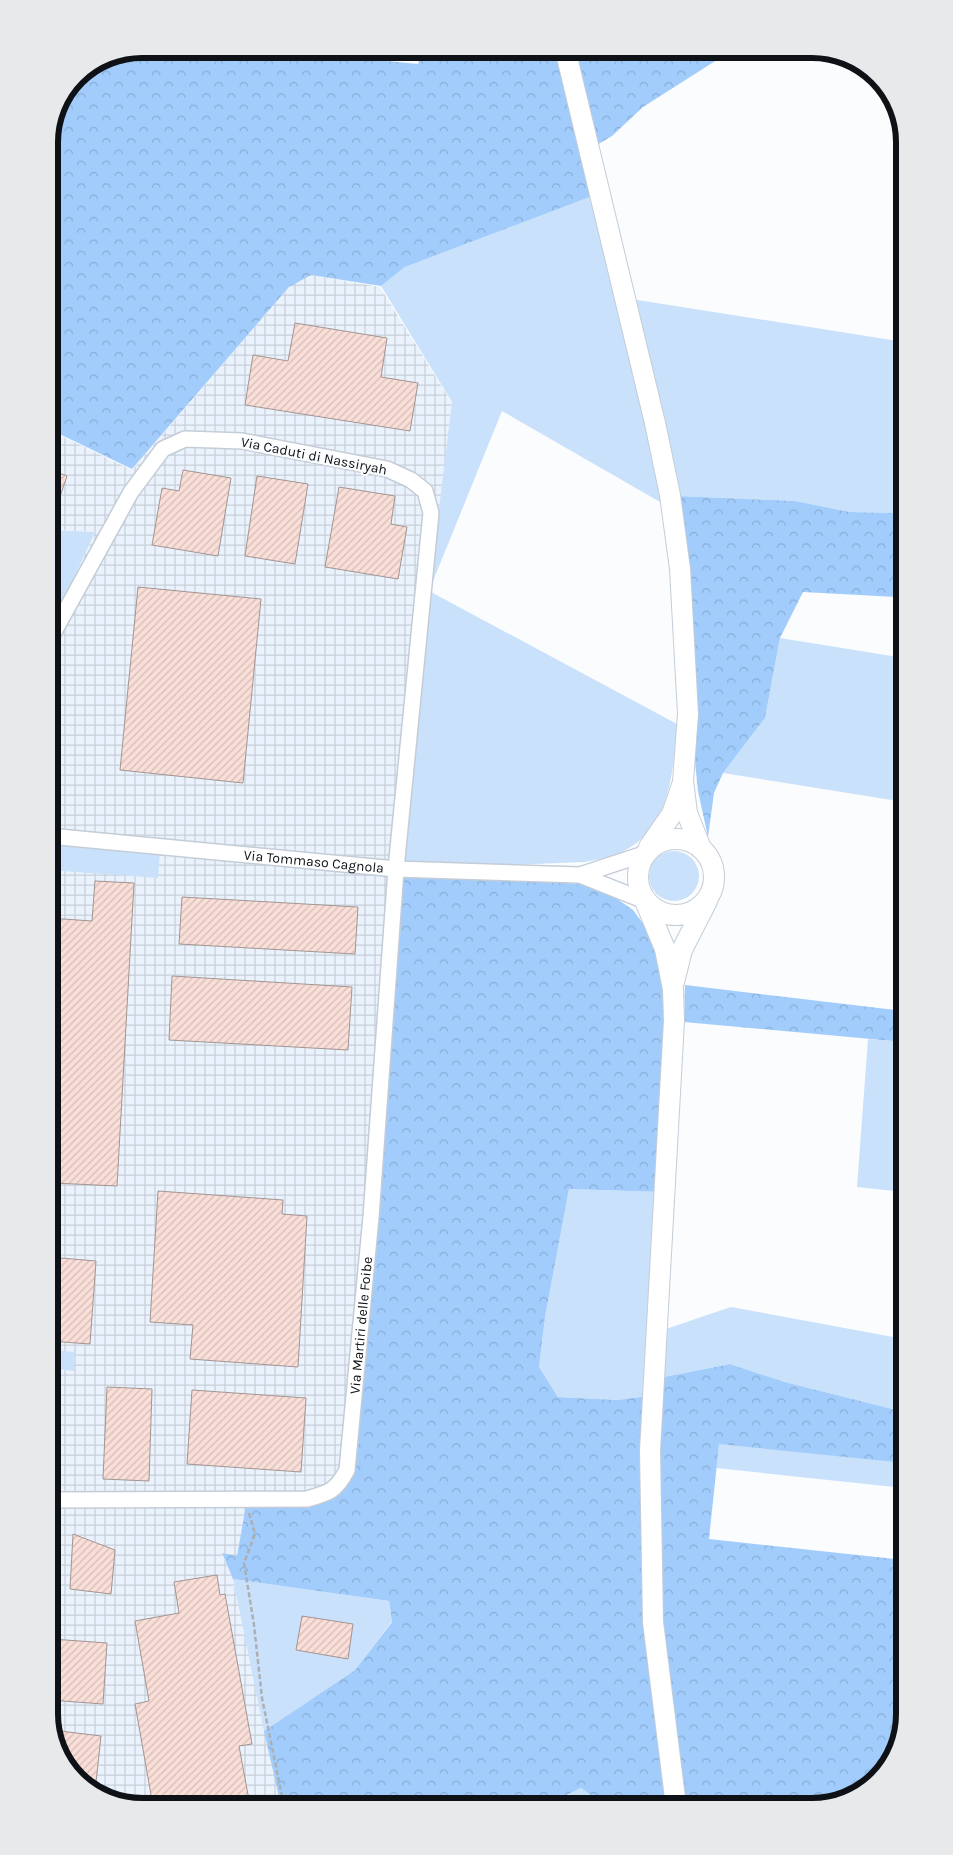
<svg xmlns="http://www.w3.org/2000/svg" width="953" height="1855" font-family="Karla,sans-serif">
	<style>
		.industrial { fill: url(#industrial-grid) }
		.green { fill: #cae1fb }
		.forest { fill: url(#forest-crowns) }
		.building { fill: url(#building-hatch); stroke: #a39592 }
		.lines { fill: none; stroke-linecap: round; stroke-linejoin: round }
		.minor-casing { stroke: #c4cdd7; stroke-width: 18 }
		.secondary-casing { stroke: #c4cdd7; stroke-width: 22 }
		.path { stroke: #adb0b2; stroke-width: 2.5; stroke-dasharray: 5 2.5; stroke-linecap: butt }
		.minor { stroke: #fff; stroke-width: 15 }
		.secondary { stroke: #fff; stroke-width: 20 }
		.labels { text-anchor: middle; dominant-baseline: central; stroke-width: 4.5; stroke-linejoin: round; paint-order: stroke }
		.street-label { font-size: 14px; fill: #0e1115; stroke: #fafcfe }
		.rim { fill: none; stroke: #0e1115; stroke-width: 6 }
	</style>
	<defs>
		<pattern id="industrial-grid" width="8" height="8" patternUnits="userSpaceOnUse" patternTransform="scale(1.25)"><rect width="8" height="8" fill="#eaf3fd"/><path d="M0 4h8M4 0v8" fill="none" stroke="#c8cfd8"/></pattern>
		<pattern id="forest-crowns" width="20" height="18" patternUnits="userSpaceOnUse" patternTransform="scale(1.25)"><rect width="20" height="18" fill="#a1ccfb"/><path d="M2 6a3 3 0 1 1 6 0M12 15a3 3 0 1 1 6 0" fill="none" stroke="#89aed6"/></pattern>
		<pattern id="building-hatch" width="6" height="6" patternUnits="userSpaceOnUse" patternTransform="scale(1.25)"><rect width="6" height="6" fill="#faded8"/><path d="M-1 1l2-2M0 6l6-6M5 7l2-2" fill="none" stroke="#d5bdb8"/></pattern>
	</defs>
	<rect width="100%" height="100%" fill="#fafcfe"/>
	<path class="industrial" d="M311,275L380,287L452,403L401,872L350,1473L239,1557L222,1554L233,1579L281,1806H136L90,1790L56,1749L49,1714V633L95,532L49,530V430L132,470L290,286Z"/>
	<path class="green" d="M590,197L667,506L502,411L429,591L677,724C673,767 672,823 629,848C616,856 600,859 585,862L402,869L429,591L452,402L381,286L405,267Z
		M625,298L904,342V598L896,597L894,513L850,512L795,501L678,496Z
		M49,530L95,532L49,632Z
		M780,638L904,658V802L723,773L765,718Z
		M49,843L160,851L158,878L49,870Z
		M649 876a25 25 0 1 1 50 0a25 25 0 1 1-50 0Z
		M868,1039L904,1042V1192L857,1187Z
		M569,1189L660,1192L648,1396L617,1400L558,1397L539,1367L545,1317Z
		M731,1307L904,1339V1412L785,1382L730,1364L654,1379L657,1332Z
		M49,1349L75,1352L74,1371L49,1368Z
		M719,1443L904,1463V1488L716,1468Z
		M233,1579L389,1601L392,1621L355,1670L264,1731Z
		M581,1788L606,1806H552L551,1804Z"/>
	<path class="forest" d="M141,49H295L297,52L418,64L423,49H557L590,197L405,267L381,286L311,275L289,287L132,469L49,429V136L76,76L106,56Z
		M572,49H734L643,107L612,136L595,146Z
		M678,496L795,501L850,512L894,513L896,597L803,592L780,638L765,718L723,773L714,793L708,837L698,791L695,762Z
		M402,872L580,884L613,896L633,910L650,933L664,987L660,1192L569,1189L545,1317L539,1367L558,1397L617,1400L648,1396L670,1806H606L581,1788L551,1803L552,1806H281L264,1731L355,1670L392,1622L389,1601L233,1579L222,1553L237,1556L247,1500L338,1492Z
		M685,985L904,1011V1042L684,1022Z
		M730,1364L785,1382L904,1412V1463L719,1444L709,1539L904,1560V1682L897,1737L888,1765L847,1799L812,1806H676L653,1622L654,1379Z"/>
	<path class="building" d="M295,323L387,338L381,377L418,383L410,431L245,405L253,355L288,361Z
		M49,469L67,476L51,523H49Z
		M183,470L231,478L218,556L152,545L162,488L179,491Z
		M257,476L308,484L295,564L245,556Z
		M339,487L395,496L391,524L407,527L398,579L325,567Z
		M138,587L261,599L243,783L120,770Z
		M95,881L134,883L117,1186L53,1183L59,1056L49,1055V918L92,921Z
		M182,897L358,907L355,954L179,944Z
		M172,976L352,987L348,1050L169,1040Z
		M158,1191L283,1200L282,1214L307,1216L298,1367L190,1359L193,1325L150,1322Z
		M49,1257L96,1261L90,1344L49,1341Z
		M107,1387L152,1389L149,1481L103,1479Z
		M192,1390L306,1398L301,1472L187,1464Z
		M73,1534L115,1550L111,1594L70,1589Z
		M217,1575L220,1595L225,1594L252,1744L239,1746L249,1800L210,1806H153L135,1704L149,1701L135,1621L179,1613L174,1582Z
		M302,1616L353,1624L348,1659L296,1650Z
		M52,1639L107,1643L103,1704L49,1700V1649H51Z
		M52,1730L101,1736L95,1792L90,1790L56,1749Z"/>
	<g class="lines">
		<g class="minor-casing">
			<g id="minor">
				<path id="s1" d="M49,836L396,869L580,875L644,854"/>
				<path d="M580,875L645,901"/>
				<path id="s2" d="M49,1500L307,1499C329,1493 336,1491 347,1470L371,1217L396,869L431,513L425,491L411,480L387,469L242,441L185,439L163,449L131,492L49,641"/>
			</g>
		</g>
		<g class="secondary-casing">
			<path id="secondary" d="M565,49L655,423L670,495L680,569L688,714L683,781L687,813L700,846
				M638 877a38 38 0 1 1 76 0a38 38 0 1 1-76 0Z
				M649,847L672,814L682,785
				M645,901L665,949L673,989L674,1021L650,1451L653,1622L676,1806
				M674,982L682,950L707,901"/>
		</g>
		<path class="path" d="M249,1513L255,1534L244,1563L254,1625L262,1698L284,1806"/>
		<use href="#minor" class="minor"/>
		<use href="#secondary" class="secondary"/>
	</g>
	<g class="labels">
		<g class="street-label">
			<text transform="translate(314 456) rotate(11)">Via Caduti di Nassiryah</text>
			<text stroke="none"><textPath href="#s1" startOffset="266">Via Tommaso Cagnola</textPath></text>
			<text stroke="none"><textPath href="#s2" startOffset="455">Via Martiri delle Foibe</textPath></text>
		</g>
	</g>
	<path d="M0 0H953V1855H0ZM142 58H812A84 84 0 0 1 896 142V1714A84 84 0 0 1 812 1798H142A84 84 0 0 1 58 1714V142A84 84 0 0 1 142 58Z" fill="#e7e9eb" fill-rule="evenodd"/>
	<path class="rim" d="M142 58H812A84 84 0 0 1 896 142V1714A84 84 0 0 1 812 1798H142A84 84 0 0 1 58 1714V142A84 84 0 0 1 142 58Z"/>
</svg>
